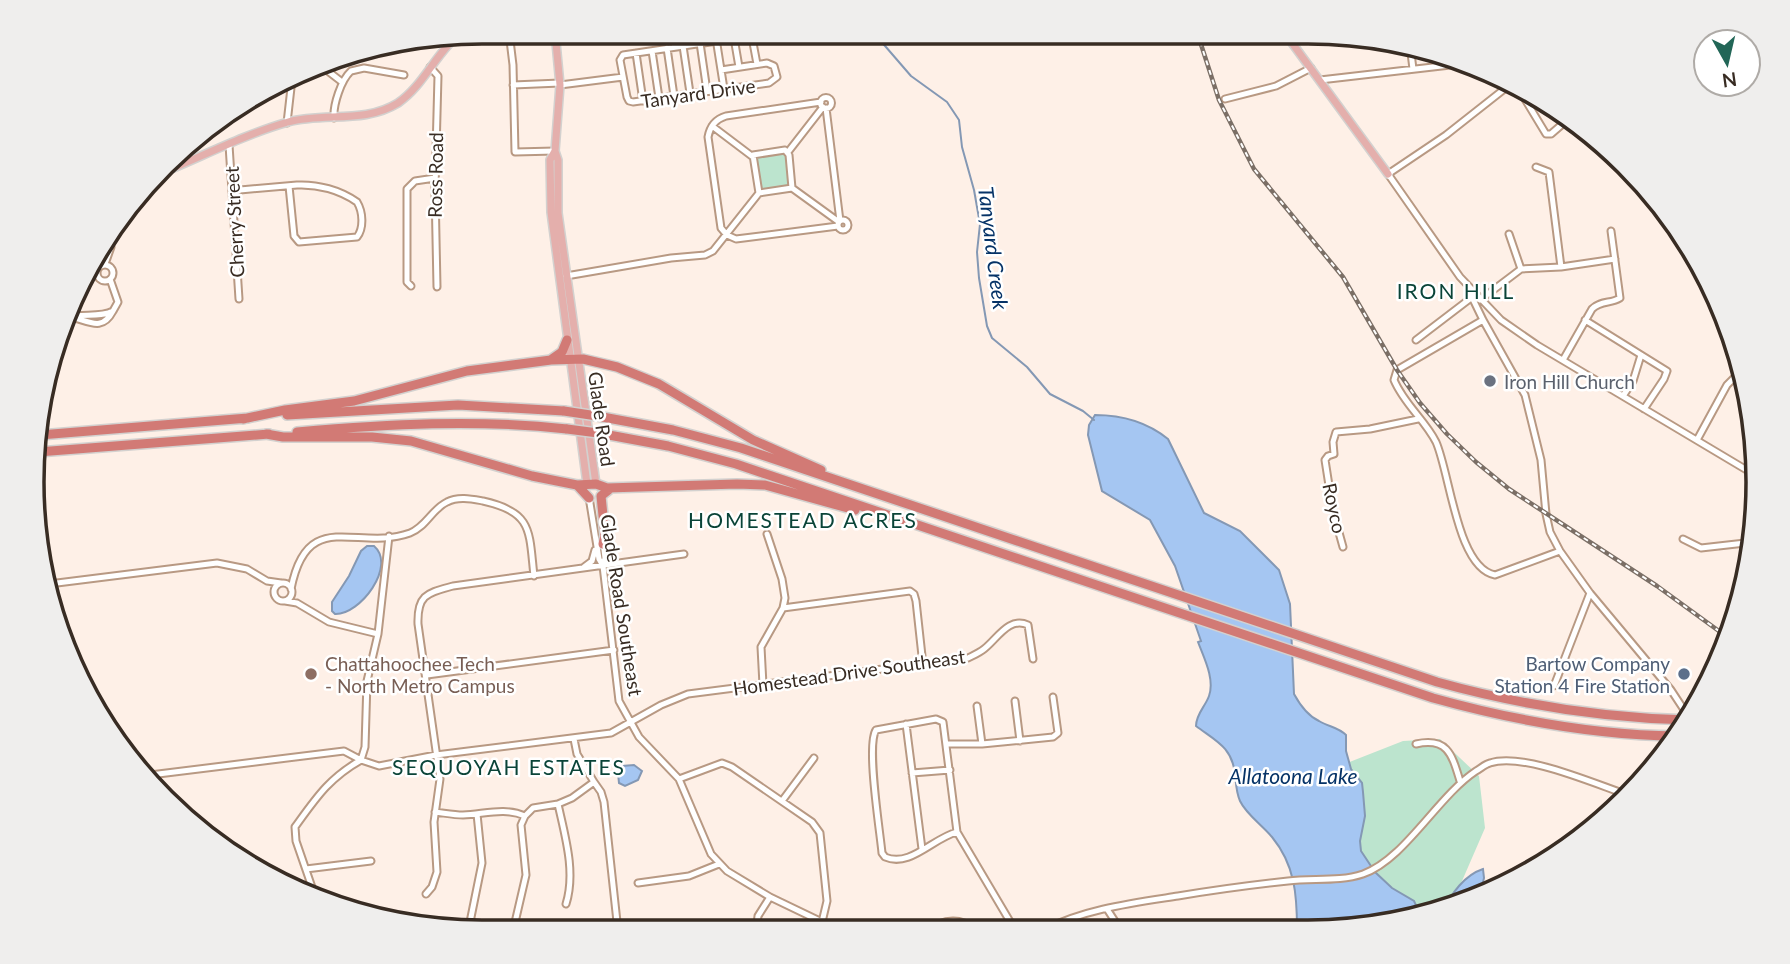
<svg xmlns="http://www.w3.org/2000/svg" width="1790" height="964" font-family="Lato,sans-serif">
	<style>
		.green { fill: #bce4ce }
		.water { fill: #a5c6f2; stroke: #8498b4; stroke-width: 2 }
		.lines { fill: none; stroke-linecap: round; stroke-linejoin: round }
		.stream { stroke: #8498b4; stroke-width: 2 }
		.minor-casing { stroke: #b89983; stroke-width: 9 }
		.major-casing { stroke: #d3d1cf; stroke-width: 10 }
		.highway-casing { stroke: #d3d1cf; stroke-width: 12 }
		.minor { stroke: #fff; stroke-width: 5 }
		.major { stroke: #e4afac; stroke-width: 7 }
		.highway { stroke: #d27a75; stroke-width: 9 }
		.rail-casing { stroke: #7b6f66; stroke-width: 4.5 }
		.rail { stroke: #fff; stroke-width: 2; stroke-dasharray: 5; stroke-linecap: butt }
		.highway-bridge-casing { stroke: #d3d1cf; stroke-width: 12; stroke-linecap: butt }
		.highway-bridge { stroke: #d27a75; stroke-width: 9 }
		.worship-dot { fill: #6b7280; stroke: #fff; stroke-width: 2.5 }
		.education-dot { fill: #8d6e63; stroke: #fff; stroke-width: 2.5 }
		.service-dot { fill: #5c6f8a; stroke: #fff; stroke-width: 2.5 }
		.labels { text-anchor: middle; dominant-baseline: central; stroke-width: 5; stroke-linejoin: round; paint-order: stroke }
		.street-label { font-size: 19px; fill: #382c23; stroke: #fff }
		.worship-label { font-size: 19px; fill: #5b616d; stroke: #fff; text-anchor: start }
		.education-label { font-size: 19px; fill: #785e54; stroke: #fff; text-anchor: start }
		.service-label { font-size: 19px; fill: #4e5e75; stroke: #fff; text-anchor: end }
		.water-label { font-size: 21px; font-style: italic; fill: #063367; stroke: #fff }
		.neighbourhood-label { font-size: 21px; letter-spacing: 2px; fill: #0a4438; stroke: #fff }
		.rim { fill: none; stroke: #382c23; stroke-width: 3.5 }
	</style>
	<rect width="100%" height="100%" fill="#fef0e7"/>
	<path class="green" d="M783,152L787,154L789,186L762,190L757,156Z
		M1440,739L1479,776L1485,828L1462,881L1451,898L1447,910L1421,916L1415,904L1377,878L1359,858L1347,763L1403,741Z"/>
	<path class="water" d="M1095,415C1122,415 1147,422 1168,439L1204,513L1240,531L1279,570L1290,604L1294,694C1300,705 1308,716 1319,721C1329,727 1338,727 1346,735V751L1351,769L1362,783L1363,792L1365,816L1360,841L1361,851L1375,872L1392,888L1414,901L1421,916L1366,929H1297C1297,895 1295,865 1272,837C1262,825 1246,814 1240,801C1236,792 1236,783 1235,774C1232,747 1216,741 1196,726C1196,714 1205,707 1209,696C1215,679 1204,658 1198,642L1201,641L1175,566L1150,520L1102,491L1088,435L1089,425Z
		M367,546H374C397,566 360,615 335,614L332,611V602L349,576L361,551Z
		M634,765L642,771L638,780L625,786L619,783L618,773L622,766Z
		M1483,869L1484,878L1480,895L1444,911C1451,893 1465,875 1483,869Z"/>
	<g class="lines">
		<path class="stream" d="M873,32L911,76L947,102L959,120L962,147L974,190L980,224L977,252L979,278L987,326L992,338L1027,367L1050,394L1083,411L1094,420"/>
		<g class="minor-casing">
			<path id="minor" d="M509,32L513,65L515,152L555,151
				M672,32L675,47
				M715,32L724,89
				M733,32L739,67
				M751,32L757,64
				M717,41L623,55L620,60L627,97L629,101L633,102L769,83L777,77L774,66L767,63L721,70
				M700,43L707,91
				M1410,45L1413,69
				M683,46L690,93
				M667,48L674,96
				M1433,50V53
				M652,51L659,98
				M636,53L643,101
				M320,65L342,82
				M430,67L438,76L435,189L437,287
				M1320,80L1459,64C1481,69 1493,84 1517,86L1546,134H1551L1566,121
				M1512,83L1446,135L1388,174L1460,277L1501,320L1537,345L1750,472
				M513,85L560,83
				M560,85L623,77
				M820.5 103a5.5 5.5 0 1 1 11 0a5.5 5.5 0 1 1-11 0Z
				M1225,99L1276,86L1311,68
				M821,102L726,116C716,119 710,126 708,137L721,228L727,235L736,239L838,226
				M826,108L840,221
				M334,118C333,105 341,80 351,71L364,68L404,75
				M287,123L292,79
				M712,126L753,157
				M229,145L239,299
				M785,150L789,155L792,188L759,193L753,155Z
				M788,152L823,107
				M1536,167L1549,172L1561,267
				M792,188L839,222
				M232,191L240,190L297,185C318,184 340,190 357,202C363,212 364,228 357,237L299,242L294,236L289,186
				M838 225a5 5 0 1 1 10 0a5 5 0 1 1-10 0Z
				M1509,234L1521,269
				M105,264L111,247
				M97 273a8 8 0 1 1 16 0a8 8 0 1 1-16 0Z
				M566,276L671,258L705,255L713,251L759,193
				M411,286L407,282V189L415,181L435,178
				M1469,291L1483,320L1525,395L1541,460L1546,514L1550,532L1560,551L1590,593L1671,690L1690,719
				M1480,300L1521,269L1561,267L1615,259
				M69,317C83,313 100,318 113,311L118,302L110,279
				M71,317C89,321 102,332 113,311
				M1483,320L1397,370L1394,380C1404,404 1425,420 1436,442C1450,473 1457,568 1495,575L1560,551
				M1585,320L1667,371L1664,379L1644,409
				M1416,340L1471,298
				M1563,360L1592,309C1601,300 1611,304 1620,298L1611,231
				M1623,396L1633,381L1641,355
				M1697,440L1727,385L1734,378L1744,374
				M589,497L599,559L603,566L619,701L639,737L679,779L711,854L727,871L770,897L822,922L848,930
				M1683,539L1701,548L1754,542
				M1343,547L1333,511L1325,460L1328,456L1334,454L1333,442L1336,432L1370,429L1418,419
				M603,566L605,558L603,541
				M584,567L592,561L595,550
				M274 592a9 9 0 1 1 18 0a9 9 0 1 1-18 0Z
				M49,584L217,563L247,569L267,581L281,583
				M291,589C307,506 357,552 410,533C426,527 432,509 447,502C458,496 472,499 483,501C533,512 529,531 534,576
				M285,601L297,603L329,622L378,634
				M783,608L910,591L914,594L916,601L923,665
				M427,675L614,650
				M763,685L761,647L783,608L785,598L782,579L767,534
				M1554,686L1590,593
				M1015,701L1020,741
				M977,706L982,744
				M906,724L922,849
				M947,744H982L1053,737L1058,733L1053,697
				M1416,744C1448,737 1452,755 1460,781
				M361,760L365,747L367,681L378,634L389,536
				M912,773L950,770
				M142,776L344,751L361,760L379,766L436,755L611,733L661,705L688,694L968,658C974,655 979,653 984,649C997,639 1009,616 1028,625L1033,659
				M679,779L722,763L732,767L812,822L820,833L827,901L822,922
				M594,782L601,792L604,802L618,931
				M782,801L814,758
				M558,804C565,836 576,872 566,904
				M435,812C444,813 454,815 463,815C485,814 505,807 525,816
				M957,832C933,838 910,868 885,857L882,853C880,831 866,745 876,730L936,719L943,722L957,832L1015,930
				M306,869L371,861
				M638,883L689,876L719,864
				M426,894L432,887L437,872L434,822L440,779L418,624C417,594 428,593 453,586L684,554
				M315,896L296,841L295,827C316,798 329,778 361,760
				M1107,909L1120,929
				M938,930L939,924C953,918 965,921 977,930
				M1044,930C1084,909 1133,903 1178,896C1214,890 1251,885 1288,881C1313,878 1339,882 1363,874C1405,859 1437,797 1476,771C1480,769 1485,764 1490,763C1523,752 1595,784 1628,795
				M513,931L526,875L521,825L525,816L533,808L558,804L572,798L594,782L577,754L574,739
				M756,931L758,916L770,897
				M468,932L482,863L477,814"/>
		</g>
		<g class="major-casing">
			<path id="major" d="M555,32L560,85L555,151L550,160L551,212L587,484
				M1284,32L1388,174
				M555,151L558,160V213L596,484
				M164,172C205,155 246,134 288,122C325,112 364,124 398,103C423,86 435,55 458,35"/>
		</g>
		<g class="highway-casing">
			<path id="highway" d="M552,359L562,352L567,340
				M287,415L458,405L564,411
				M597,416L673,430L741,448L1437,682C1520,705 1603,718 1689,720
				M243,419L285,410L354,401L467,371L551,360L583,359L617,367L659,384L753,440L821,470
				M297,432C388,424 476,419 567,429
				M598,433L668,446L736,464L1433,698C1512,720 1595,735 1677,736
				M266,434L283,437H372L411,441L532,476L577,485L596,484L607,488L737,484L765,485L855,510
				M40,435L248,418
				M38,452L269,434
				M577,485L589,498
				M603,544L605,535L601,496L611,488"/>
		</g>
		<use href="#minor" class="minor"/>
		<use href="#major" class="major"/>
		<use href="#highway" class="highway"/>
		<g class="rail-casing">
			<path id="rail" d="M1197,32L1219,100L1254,169L1343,277L1397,370L1420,403L1447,434L1476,462L1509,489L1657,586L1723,634"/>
		</g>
		<use href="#rail" class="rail"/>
		<g class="highway-bridge-casing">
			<path id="highway-bridge" d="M564,411L597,416
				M567,429L598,433"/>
		</g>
		<use href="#highway-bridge" class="highway-bridge"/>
	</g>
	<circle class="worship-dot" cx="1490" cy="381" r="7"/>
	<circle class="education-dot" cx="311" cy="674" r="7"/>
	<circle class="service-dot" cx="1684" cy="674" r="7"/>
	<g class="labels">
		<g class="street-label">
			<text transform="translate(698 93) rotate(-8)">Tanyard Drive</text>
			<text transform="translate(435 175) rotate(-89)">Ross Road</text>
			<text transform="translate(234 222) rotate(-93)">Cherry Street</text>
			<text transform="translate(602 419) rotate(82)">Glade Road</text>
			<text transform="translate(1335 508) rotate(78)">Royco</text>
			<text transform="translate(622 605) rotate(81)">Glade Road Southeast</text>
			<text transform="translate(849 672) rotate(-8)">Homestead Drive Southeast</text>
		</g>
		<g class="worship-label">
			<text x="1504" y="381">Iron Hill Church</text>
		</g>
		<g class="education-label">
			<text x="325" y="663">Chattahoochee Tech<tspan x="325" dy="22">- North Metro Campus</tspan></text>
		</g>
		<g class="service-label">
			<text x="1670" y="663">Bartow Company<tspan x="1670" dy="22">Station 4 Fire Station</tspan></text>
		</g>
		<g class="water-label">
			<text transform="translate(994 248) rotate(83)">Tanyard Creek</text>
			<text x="1293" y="775">Allatoona Lake</text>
		</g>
		<g class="neighbourhood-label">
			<text x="1456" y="290">IRON HILL</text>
			<text x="803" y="519">HOMESTEAD ACRES</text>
			<text x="509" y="766">SEQUOYAH ESTATES</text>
		</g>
	</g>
	<path d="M0 0H1790V964H0ZM482 44H1308A438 438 0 0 1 1746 482V482A438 438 0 0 1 1308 920H482A438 438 0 0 1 44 482V482A438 438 0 0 1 482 44Z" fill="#efeeed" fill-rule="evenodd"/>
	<path class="rim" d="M482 44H1308A438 438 0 0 1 1746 482V482A438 438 0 0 1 1308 920H482A438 438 0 0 1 44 482V482A438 438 0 0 1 482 44Z"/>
	<g transform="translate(1727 63) rotate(172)"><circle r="33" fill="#ffffff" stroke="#afaba7" stroke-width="2"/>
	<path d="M0-5L12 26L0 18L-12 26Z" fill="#226657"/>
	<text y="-10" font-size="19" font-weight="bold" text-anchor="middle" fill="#382c23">N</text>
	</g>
</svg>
